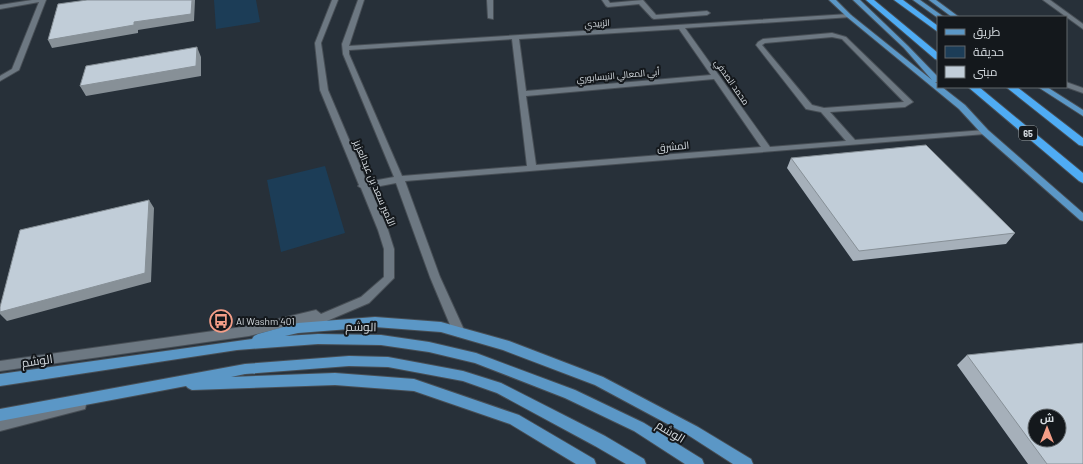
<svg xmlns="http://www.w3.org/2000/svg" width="1083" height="464" font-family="Barlow,Cairo,sans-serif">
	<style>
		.green { fill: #1c3d57 }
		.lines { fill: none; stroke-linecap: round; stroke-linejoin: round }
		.minor-casing { stroke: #474e55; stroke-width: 2 }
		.major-casing { stroke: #474e55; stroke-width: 2 }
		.highway-casing { stroke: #474e55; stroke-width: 2 }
		.minor { fill: #6d7882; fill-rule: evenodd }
		.major { fill: #5b97c6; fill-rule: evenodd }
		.highway { fill: #4facf4; fill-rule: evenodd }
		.wall { fill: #a6b0ba }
		.shaded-wall { fill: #879097 }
		.building { fill: #c1cdd8; stroke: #879097; fill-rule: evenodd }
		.labels { text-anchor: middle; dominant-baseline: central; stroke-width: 4; stroke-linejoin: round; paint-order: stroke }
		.far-street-label { font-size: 9px; fill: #d4dadf; stroke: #14181c }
		.shield { fill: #14181c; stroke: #9aa0a4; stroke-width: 1 }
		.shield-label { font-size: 9px; font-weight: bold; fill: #d4dadf }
		.street-label { font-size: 10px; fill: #d4dadf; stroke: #14181c }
		.poi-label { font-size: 10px; fill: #d4dadf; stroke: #14181c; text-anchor: start }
		.near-street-label { font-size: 12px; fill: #d4dadf; stroke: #14181c }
	</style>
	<rect width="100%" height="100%" fill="#273039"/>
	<path class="green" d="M214,0H256L260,22L216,29Z
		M325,166L345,233L281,252L267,180Z"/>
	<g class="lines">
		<g class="minor-casing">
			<path id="minor" d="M32,0H46L19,70L0,81V76L12,69L39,2L0,9V5Z
				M332,0H338L321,43L328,90L367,182L394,177L343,54L342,44L358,0H364L349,46L849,14L852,16L851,17L685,28L770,147L846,141L821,112L806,109L756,45L758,42L763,39L832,33L846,37L913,102L905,107L830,112L855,140L985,130L989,132L985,134L405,181L440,277L465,332L463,335L459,337L455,335L453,332L430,277L396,183L370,188L388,230L394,249V278L369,303L301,332L297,330L295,327L297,324L249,336L0,371V361L249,326L316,310L321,314L361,297L384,277V249L378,230L361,188L358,186L359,185L320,90L315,43ZM679,29L711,75L526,91L519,39ZM832,37L842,39L904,102L824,108L812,105L762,45L765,43ZM512,39L527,166L402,176L349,54V50ZM714,79L761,147L536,165L526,96Z
				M487,0H493V19L488,18Z
				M602,0H608L610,3L643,0L656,15L707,11L710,13L707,15L654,19L652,18L639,4L608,7L606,6Z
				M1043,0H1050L1083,24V29Z
				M1066,82L1083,88V93L1066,87Z
				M80,399L85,401L86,405L85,409L0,431V419Z"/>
		</g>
		<g class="major-casing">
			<path id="major" d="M829,0H836L851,15L932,80L904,48L853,0H860L908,46L938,77V82H935L938,84V87H942L965,105L988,130L1083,213V221L1080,220L982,134L959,109L847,17Z
				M913,0H920L944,17L938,18Z
				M929,0H936L959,17H952Z
				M1038,87H1047L1083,110V116Z
				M375,317L441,322L509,341L603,377L698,427L751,459L753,464H733L688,435L595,385L503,350L441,332L375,327L298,333L285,336L318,334L381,335L429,342L476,353L575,390L644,423L702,459L704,464H685L634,431L565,398L475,363L429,352L381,345L318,344L237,350L0,386V374L252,339L254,336L258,334L298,323Z
				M349,356L388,357L463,371L501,383L605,436L644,459L646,464H626L595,446L497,393L463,381L388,367L349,366L245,374L231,377L335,373L414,379L519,415L594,459L596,464H576L510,424L414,391L335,385L192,390L188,388L186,386L0,421V409L245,364Z"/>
		</g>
		<g class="highway-casing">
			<path id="highway" d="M866,0H874L938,53V60L935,59Z
				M894,0H903L938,26V32Z
				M968,87H979L1083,173V183L1079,181Z
				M1006,87H1017L1083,138V146L1079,145Z"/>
		</g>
		<use href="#minor" class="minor"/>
		<use href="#major" class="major"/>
		<use href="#highway" class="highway"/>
	</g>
	<path class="wall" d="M791,158L1015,233L1006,244L853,261L787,168Z
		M967,355L1083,464H1028L957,365Z"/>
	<path class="shaded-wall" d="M192,0H195L194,21L138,30V33L52,48L48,40L134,22Z
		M197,47L201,57V76L86,96L80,86Z
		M149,200L154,208L151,282L7,321L0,314V312Z"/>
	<path class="building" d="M87,0H192L191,14L134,22V25L48,40L58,4Z
		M197,47L196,66L80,86L86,66Z
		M926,145L1015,233L859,251L791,158Z
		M149,200L145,273L0,312V307L20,230Z
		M1083,343V464H1047L967,355ZM1035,416H1059V440H1035Z"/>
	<defs>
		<g id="bus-ring" transform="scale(1.15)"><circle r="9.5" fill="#14181c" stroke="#f49e88" stroke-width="1.5"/><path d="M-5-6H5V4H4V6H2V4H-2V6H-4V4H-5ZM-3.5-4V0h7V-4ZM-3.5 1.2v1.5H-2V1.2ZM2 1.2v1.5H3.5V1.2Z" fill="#f49e88"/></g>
	</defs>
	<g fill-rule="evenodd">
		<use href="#bus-ring" x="221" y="321"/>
	</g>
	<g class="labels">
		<g class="far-street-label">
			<text transform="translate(597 23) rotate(-4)">الزبيدي</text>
			<text transform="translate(618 75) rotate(-5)">أبي المعالي النيسابوري</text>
			<text transform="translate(732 82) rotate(55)">محمد الصدفي</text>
		</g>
		<rect class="shield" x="1019" y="126" width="18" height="14" rx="3"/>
		<g class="shield-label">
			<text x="1028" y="133">65</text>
		</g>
		<g class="street-label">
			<text transform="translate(673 146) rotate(-5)">المشرق</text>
			<text transform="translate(375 183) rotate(67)">الأمير سعد بن عبدالعزيز</text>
		</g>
		<g class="poi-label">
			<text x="236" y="321">Al Washm 401</text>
		</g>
		<g class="near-street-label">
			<text transform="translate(361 326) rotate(1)">الوشم</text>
			<text transform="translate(37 360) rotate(-8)">الوشم</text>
			<text transform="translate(671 431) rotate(32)">الوشم</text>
		</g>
	</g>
	<rect x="937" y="16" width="130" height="72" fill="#14181c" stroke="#61666a"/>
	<rect x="945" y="29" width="20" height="6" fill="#5b97c6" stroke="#61666a"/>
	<text x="973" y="36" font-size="12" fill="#d4dadf">طريق</text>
	<rect x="945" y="46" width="20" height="12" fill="#1c3d57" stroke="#61666a"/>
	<text x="973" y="56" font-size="12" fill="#d4dadf">حديقة</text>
	<rect x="945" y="66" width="20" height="12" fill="#c1cdd8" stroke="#61666a"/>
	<text x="973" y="76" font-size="12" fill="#d4dadf">مبنى</text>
	<g transform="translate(1047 428)"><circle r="19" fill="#14181c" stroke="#61666a"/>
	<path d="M0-3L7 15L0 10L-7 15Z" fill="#f49e88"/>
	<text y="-6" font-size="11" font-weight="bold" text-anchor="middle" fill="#d4dadf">ش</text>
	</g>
</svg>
